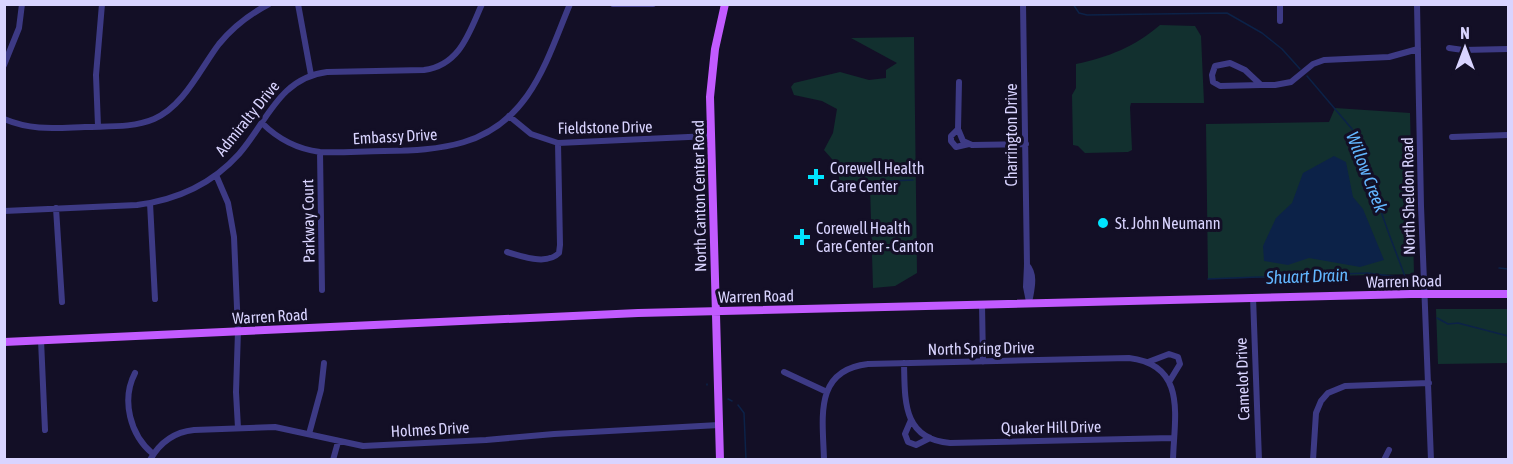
<svg xmlns="http://www.w3.org/2000/svg" width="1513" height="464" font-family="'Asap Condensed',sans-serif">
	<style>
		.green { fill: #12302f }
		.water { fill: #0c2248 }
		.lines { fill: none; stroke-linecap: round; stroke-linejoin: round }
		.stream { stroke: #0c2248; stroke-width: 1.5 }
		.minor { stroke: #3d3a85; stroke-width: 6 }
		.major { stroke: #c25bff; stroke-width: 8 }
		.poi-dot { fill: #00e5ff; stroke: #130f26; stroke-width: 2 }
		.labels { text-anchor: middle; dominant-baseline: central; stroke-width: 6; stroke-linejoin: round; paint-order: stroke }
		.street-label { font-size: 16px; fill: #d9d4ff; stroke: #130f26 }
		.poi-label { font-size: 16px; fill: #d9d4ff; stroke: #130f26; text-anchor: start }
		.water-label { font-size: 18px; font-style: italic; fill: #62b6ff; stroke: #130f26 }
	</style>
	<rect width="100%" height="100%" fill="#130f26"/>
	<path class="green" d="M1160,25L1195,26L1201,36L1204,103H1131L1130,107L1132,150L1128,152L1085,153L1078,146L1073,145L1072,95L1076,88V64C1109,57 1134,47 1160,25Z
		M914,37L917,273L895,286L873,288L870,185H839V167L824,150L833,133L837,109L822,101L794,95L791,87L794,83L840,72L869,80L886,78V70L897,63L851,38Z
		M1335,108L1410,113L1414,274L1208,279L1206,124L1329,122Z
		M1436,309H1508V363L1438,364Z"/>
	<path class="water" d="M1334,156L1346,162L1353,197L1363,209L1384,260L1360,267L1309,258L1288,265L1264,261L1263,246L1276,218L1292,203L1303,173Z"/>
	<g class="lines">
		<path class="stream" d="M1073,4L1079,13L1087,15L1227,13L1262,33L1282,49L1300,69
			M1307,76L1352,129L1389,234L1406,279
			M843,183L913,180
			M1499,268L1508,269
			M1208,279L1368,273L1405,278
			M1437,318L1448,324L1458,323L1508,336
			M707,384V385
			M728,399L732,401
			M738,405L744,413L746,460"/>
		<path class="minor" d="M298,4L311,75
			M613,4H653
			M1023,4L1027,265L1026,287L1029,302
			M1280,4V21
			M1417,4L1421,206L1431,460
			M1449,48L1463,50L1508,49
			M4,65L19,28L22,4
			M959,82L958,129L963,141L972,145L1026,144
			M1261,85L1220,86L1213,82L1212,75L1215,66L1230,63L1245,70L1261,85H1275L1291,82L1313,64L1324,60L1389,57L1418,49
			M509,116L531,134L558,143L710,136
			M4,119C33,131 55,128 85,127C108,126 133,128 154,119C184,106 200,69 219,44C233,27 250,14 269,4
			M262,123C278,139 297,149 320,152C341,153 363,151 384,151C441,150 491,147 527,96C546,69 557,35 570,4
			M98,126L96,75L102,4
			M958,129L951,136V141L956,147L969,144
			M1452,137L1508,135
			M320,152L322,290
			M216,175L228,203L234,237L238,331L236,392L238,428
			M150,203L155,299
			M56,208L62,302
			M4,211L137,205C176,200 212,184 239,154C267,122 279,78 327,72L424,70C460,65 469,33 482,4
			M507,252C522,256 546,266 559,253L560,245L558,143
			M1027,265C1035,274 1032,287 1030,298
			M1253,297L1259,460
			M982,304L983,362
			M41,340L45,430
			M1148,362L1169,354L1178,357L1180,364L1169,382
			M904,363C905,400 902,439 950,443L1173,438
			M784,372L827,392
			M135,373C121,400 130,435 153,454
			M911,420L905,434L908,442L916,445L930,438
			M309,434L321,390L324,363
			M150,460C160,442 174,432 194,430L275,427L363,446L486,440L554,434L719,425
			M333,460L338,442
			M824,460C823,419 813,370 868,364L1129,358C1188,365 1174,418 1173,460
			M1313,460L1316,413L1321,401L1328,393L1345,386L1429,383
			M1384,460L1389,450"/>
		<path class="major" d="M4,342L638,313L1411,294H1508
			M720,460L710,97L715,49L725,4"/>
	</g>
	<g class="poi-dot">
		<path d="M813 168h6v6h6v6h-6v6h-6v-6h-6v-6h6z"/>
		<circle cx="1103" cy="223" r="6"/>
		<path d="M799 228h6v6h6v6h-6v6h-6v-6h-6v-6h6z"/>
	</g>
	<g class="labels">
		<g class="street-label">
			<text transform="translate(247 118) rotate(-51)">Admiralty Drive</text>
			<text transform="translate(605 127) rotate(-1)">Fieldstone Drive</text>
			<text transform="translate(1011 135) rotate(-90)">Charrington Drive</text>
			<text transform="translate(395 136) rotate(-3)">Embassy Drive</text>
			<text transform="translate(699 196) rotate(-91)">North Canton Center Road</text>
			<text transform="translate(1408 196) rotate(-91)">North Sheldon Road</text>
			<text transform="translate(308 221) rotate(-91)">Parkway Court</text>
			<text transform="translate(1404 281) rotate(-1)">Warren Road</text>
			<text transform="translate(756 296) rotate(-1)">Warren Road</text>
			<text transform="translate(270 316) rotate(-3)">Warren Road</text>
			<text transform="translate(981 348) rotate(-1)">North Spring Drive</text>
			<text transform="translate(1242 379) rotate(-92)">Camelot Drive</text>
			<text transform="translate(1051 427) rotate(-1)">Quaker Hill Drive</text>
			<text transform="translate(430 429) rotate(-3)">Holmes Drive</text>
		</g>
		<g class="poi-label">
			<text x="830" y="168">Corewell Health<tspan x="830" dy="18">Care Center</tspan></text>
			<text x="1115" y="223">St. John Neumann</text>
			<text x="816" y="228">Corewell Health<tspan x="816" dy="18">Care Center - Canton</tspan></text>
		</g>
		<g class="water-label">
			<text transform="translate(1367 172) rotate(69)">Willow Creek</text>
			<text transform="translate(1307 276) rotate(-2)">Shuart Drain</text>
		</g>
	</g>
	<rect width="1513" height="464" fill="none" stroke="#d9d4ff" stroke-width="12"/>
	<g transform="translate(1465 48)" stroke="#130f26" stroke-width="4.5" paint-order="stroke">
	<path d="M0-4.5L10 22L0 15L-10 22Z" fill="#d9d4ff"/>
	<text y="-9" font-size="16" font-weight="bold" text-anchor="middle" fill="#d9d4ff">N</text>
	</g>
</svg>
